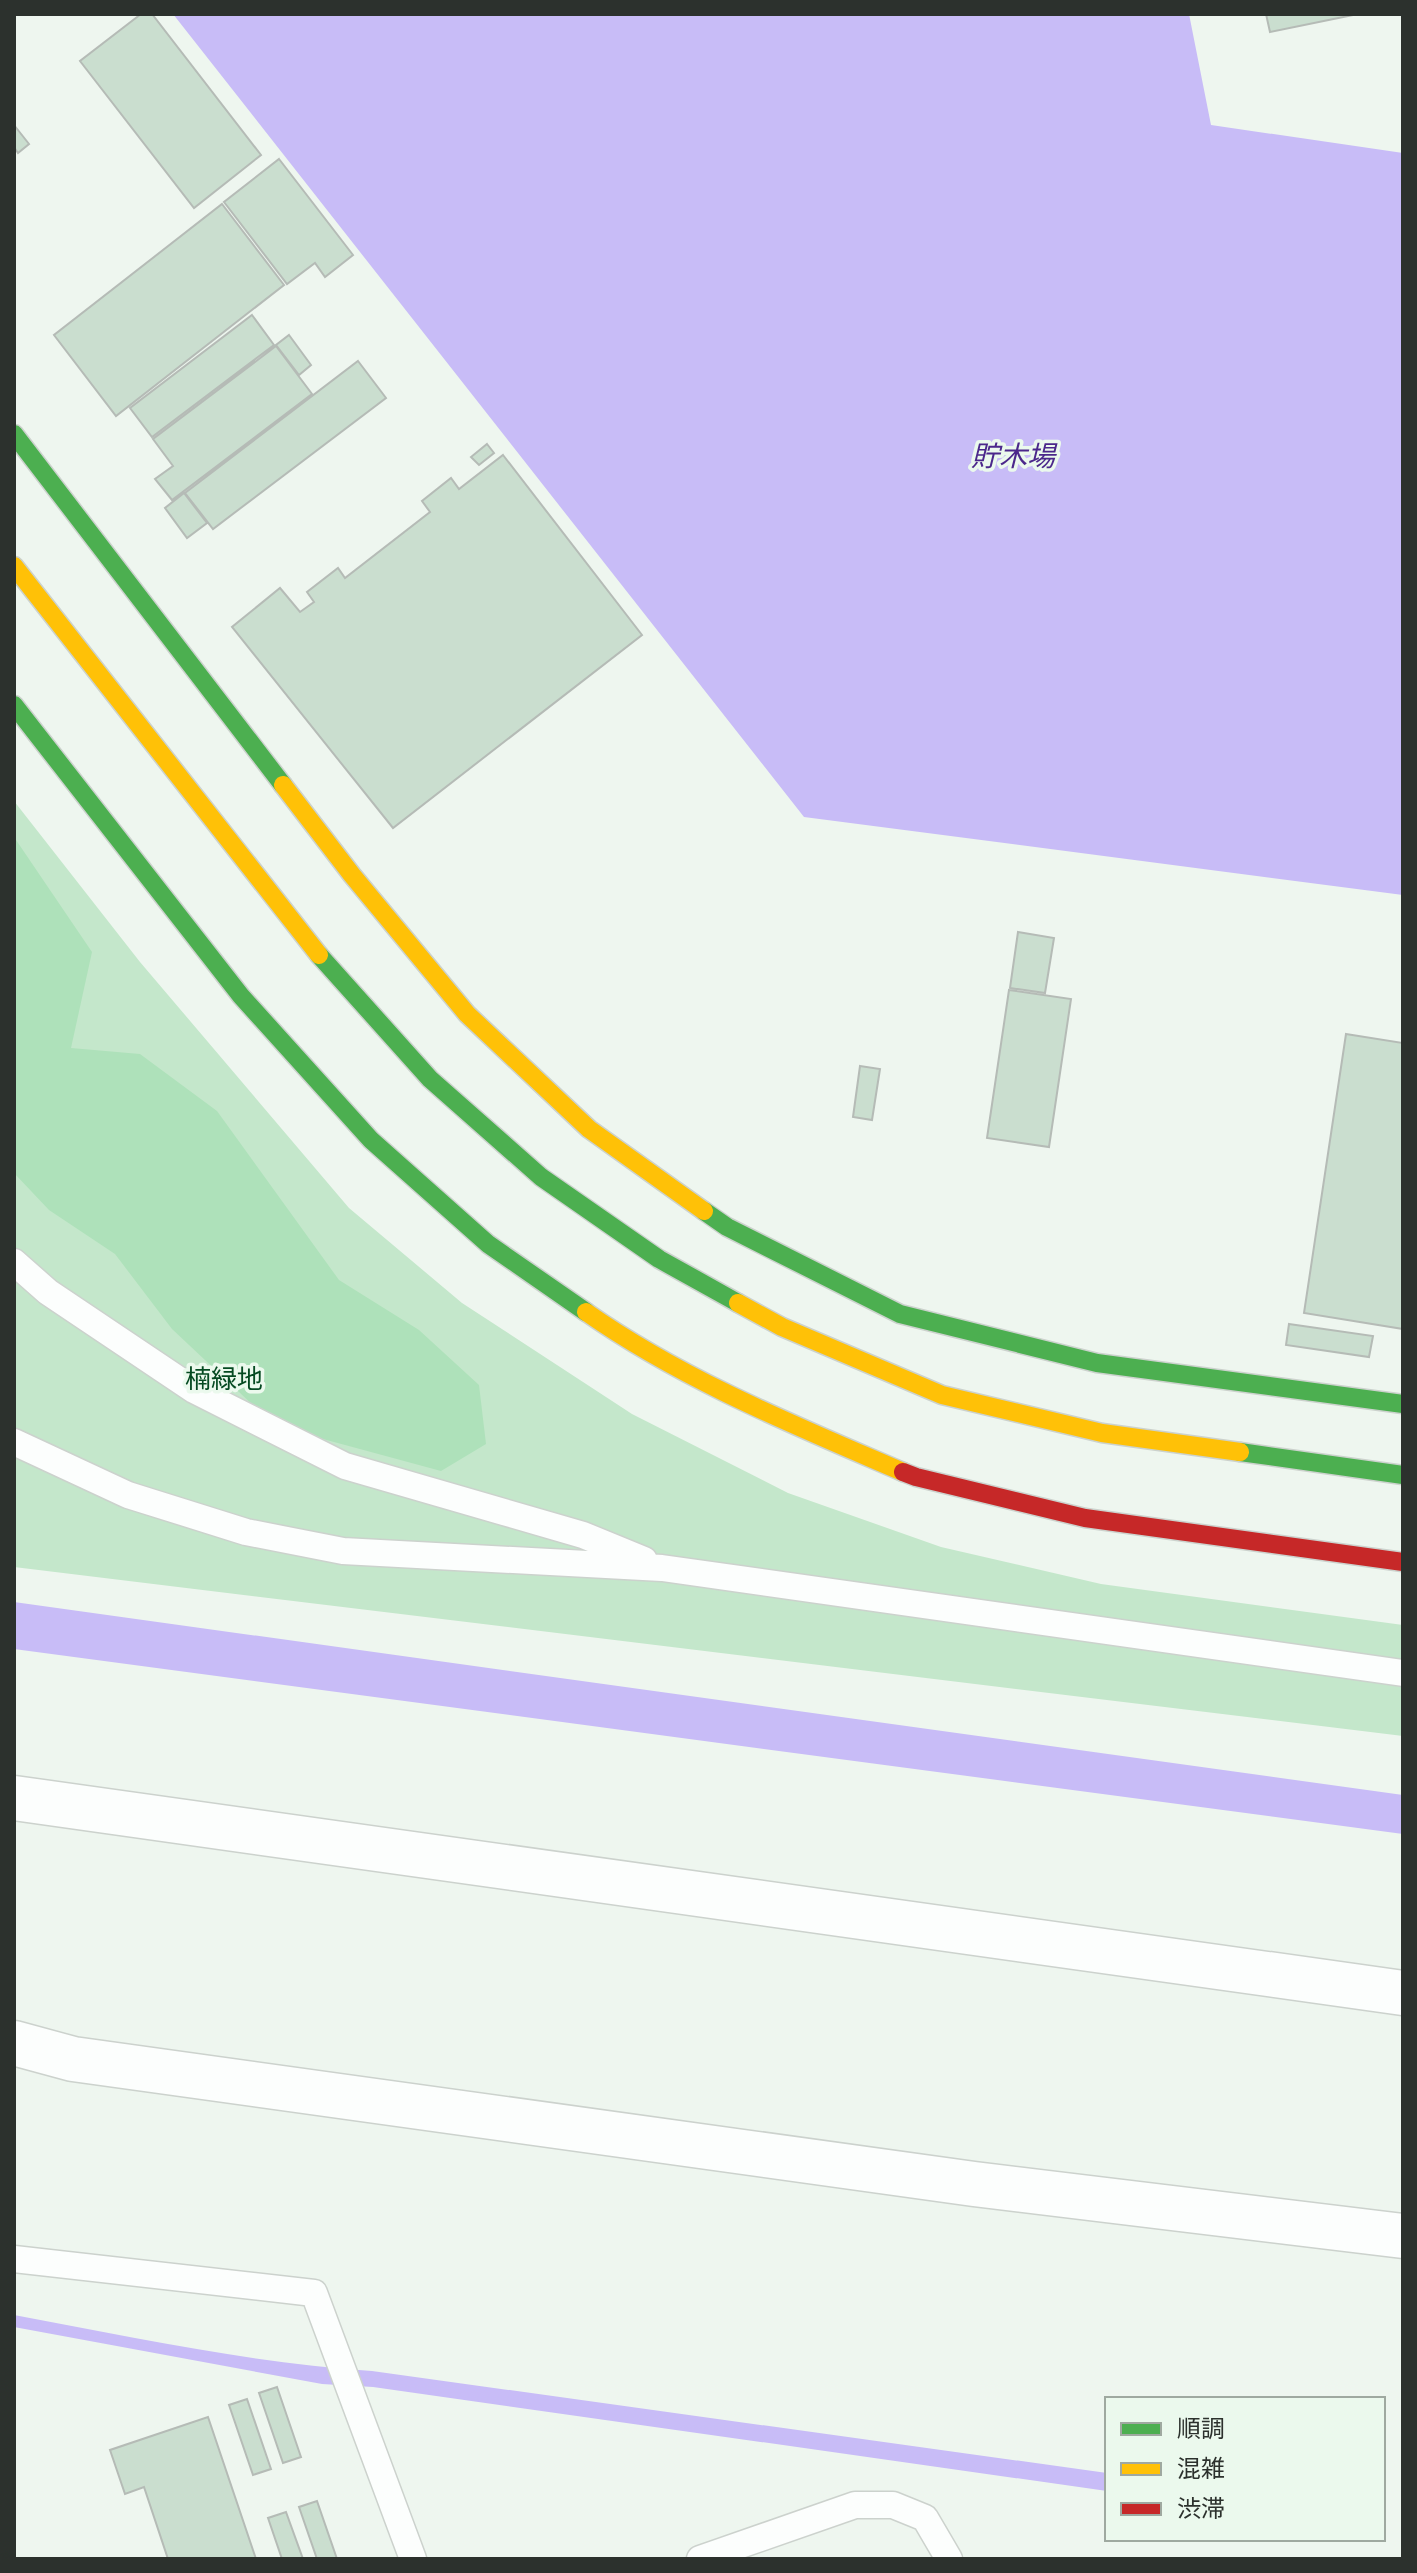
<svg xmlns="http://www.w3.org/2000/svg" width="1417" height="2573" font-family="'Roboto Condensed','Noto Sans JP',sans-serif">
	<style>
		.green { fill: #c4e7cb }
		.forest { fill: #aee1ba }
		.water { fill: #c8bcf7 }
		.building { fill: #cadecf; stroke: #b5bbb6; stroke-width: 2 }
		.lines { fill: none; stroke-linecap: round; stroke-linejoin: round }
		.lane-casing { stroke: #ccd2cd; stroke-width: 29 }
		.street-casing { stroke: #ccd2cd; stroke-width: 47 }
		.fast-casing { stroke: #ccd2cd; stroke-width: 21 }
		.slow-casing { stroke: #ccd2cd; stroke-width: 21 }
		.jam-casing { stroke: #ccd2cd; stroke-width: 21 }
		.lane { stroke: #fcfefd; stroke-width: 26 }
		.street { stroke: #fcfefd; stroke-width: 44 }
		.fast { stroke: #4caf50; stroke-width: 18 }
		.slow { stroke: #ffc107; stroke-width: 18 }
		.jam { stroke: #c62828; stroke-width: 18 }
		.labels { text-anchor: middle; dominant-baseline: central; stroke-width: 7; stroke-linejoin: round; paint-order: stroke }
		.park-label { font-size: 26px; fill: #054a21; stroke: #ebf9ed }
		.water-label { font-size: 28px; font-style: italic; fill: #4b278b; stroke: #ebf9ed }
	</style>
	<rect width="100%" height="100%" fill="#eef6ef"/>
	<path class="green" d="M14,801L140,962L349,1208L462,1303L632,1414L788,1493L941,1547L1101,1584L1403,1625V1736L14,1567Z"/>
	<path class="forest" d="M14,837L92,952L71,1048L140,1054L217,1111L339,1280L419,1330L479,1385L486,1444L441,1471L275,1426L172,1329L115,1254L49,1210L14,1173Z"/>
	<path class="water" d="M173,14H1189L1211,125L1403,153V895L804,817Z
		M14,1602L1403,1795V1834L14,1649Z
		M14,2315C133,2337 251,2363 372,2371L1107,2473V2491L373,2387L322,2384L14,2327Z"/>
	<path class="building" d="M141,14H152L261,155L194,208L80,61Z
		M1266,14H1358L1270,32Z
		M14,125L29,144L18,153L14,147Z
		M279,159L353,255L325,277L315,263L287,284L224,202Z
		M222,204L284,285L116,416L54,335Z
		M252,315L274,345L152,437L130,408Z
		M289,335L311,365L299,375L276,345Z
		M276,346L312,394L172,500L155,479L173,466L153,439Z
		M358,361L386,398L213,529L185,493Z
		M487,444L494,453L479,465L471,457Z
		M503,455L642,635L393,828L232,627L280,588L300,612L314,602L307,592L338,568L345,578L430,512L422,501L451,478L459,489Z
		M184,493L207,523L187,538L165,508Z
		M1018,932L1054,938L1045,993L1010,988Z
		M1009,990L1071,999L1049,1147L987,1138Z
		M1346,1034L1403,1043V1329L1304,1313Z
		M860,1066L880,1069L872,1120L853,1117Z
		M1289,1324L1373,1336L1369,1357L1286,1345Z
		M277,2387L301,2457L283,2463L259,2393Z
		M247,2399L271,2469L253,2475L229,2405Z
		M208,2417L256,2559H168L144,2487L125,2494L110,2450Z
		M317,2501L337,2559H317L299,2507Z
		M286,2512L303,2559H282L268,2518Z"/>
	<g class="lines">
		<g class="lane-casing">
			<path id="lane" d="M14,1262L48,1292L194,1390L345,1466L583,1535L644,1560
				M14,1442L128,1495L246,1532L343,1551L662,1568L1403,1673
				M14,2259L314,2293L413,2559
				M700,2559L855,2505H893L925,2518L949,2559"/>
		</g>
		<g class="street-casing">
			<path id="street" d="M14,1798L1403,1993
				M14,2043L73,2059L974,2184L1403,2236"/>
		</g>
		<g class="fast-casing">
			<path id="fast" d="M14,434L283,785
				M14,705L241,996L371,1140L488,1244L586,1312
				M319,955L430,1079L541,1177L659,1259L738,1303
				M704,1211L727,1227L900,1314L1097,1363L1403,1404
				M1240,1452L1403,1475"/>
		</g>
		<g class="slow-casing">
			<path id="slow" d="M14,566L319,955
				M283,785L352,875L467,1014L589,1129L704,1211
				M738,1303L782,1327L942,1395L1102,1433L1240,1452
				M586,1312C683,1380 794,1425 903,1472"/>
		</g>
		<g class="jam-casing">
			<path id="jam" d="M903,1472L916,1477L1085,1518L1403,1562"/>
		</g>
		<use href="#lane" class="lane"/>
		<use href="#street" class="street"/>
		<use href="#fast" class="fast"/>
		<use href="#slow" class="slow"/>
		<use href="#jam" class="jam"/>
	</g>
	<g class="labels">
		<g class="park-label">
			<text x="224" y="1379">楠緑地</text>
		</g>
		<g class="water-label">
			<text x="1013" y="456">貯木場</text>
		</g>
	</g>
	<rect width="1417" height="2573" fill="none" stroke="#2c312d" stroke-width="32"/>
	<rect x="1105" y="2397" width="280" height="144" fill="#ebf9ed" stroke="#9fa9a0" stroke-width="2"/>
	<rect x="1121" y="2423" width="40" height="12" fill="#4caf50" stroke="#9fa9a0" stroke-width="2"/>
	<text x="1177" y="2437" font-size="24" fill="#2c312d">順調</text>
	<rect x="1121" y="2463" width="40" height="12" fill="#ffc107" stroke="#9fa9a0" stroke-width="2"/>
	<text x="1177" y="2477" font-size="24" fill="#2c312d">混雑</text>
	<rect x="1121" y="2503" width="40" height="12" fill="#c62828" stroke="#9fa9a0" stroke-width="2"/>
	<text x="1177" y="2517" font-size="24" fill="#2c312d">渋滞</text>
</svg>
